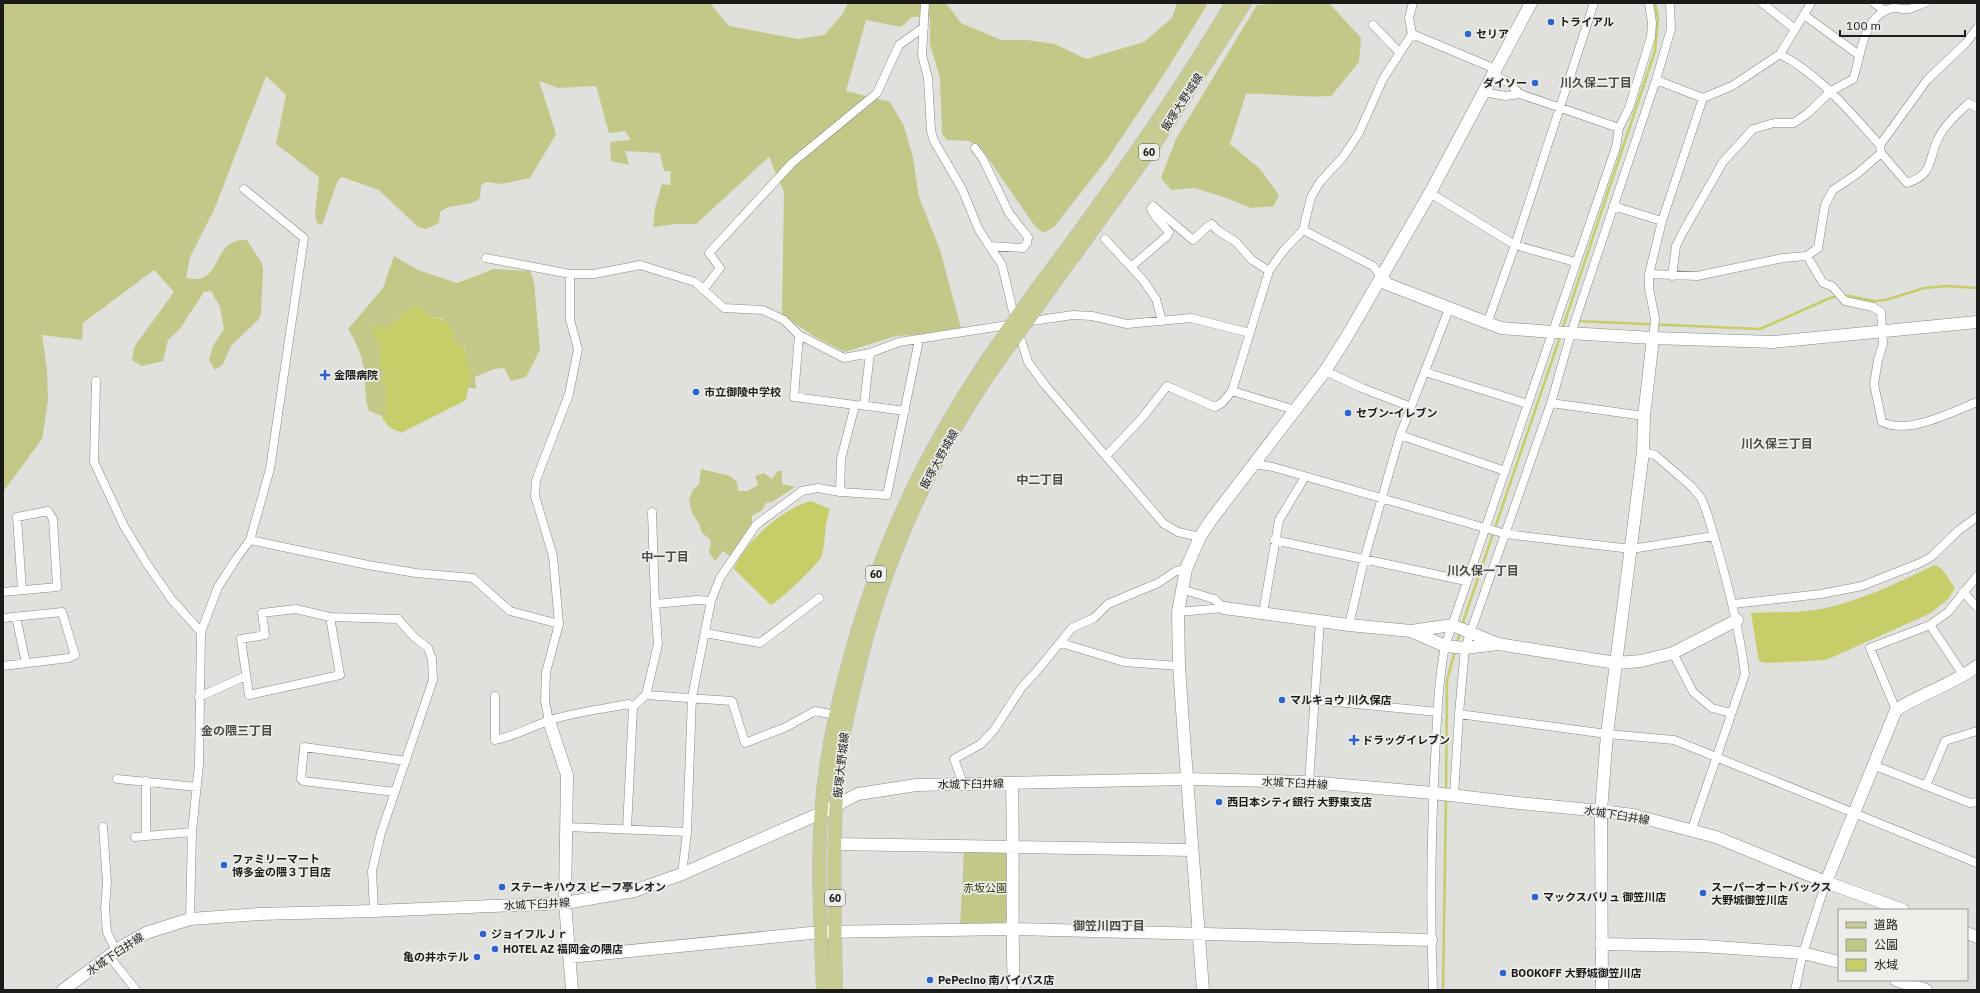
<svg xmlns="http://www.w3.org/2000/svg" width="1980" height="993" font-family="'IBM Plex Sans','Noto Sans JP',sans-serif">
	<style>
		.green { fill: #c3c888 }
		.water { fill: #c6cd69 }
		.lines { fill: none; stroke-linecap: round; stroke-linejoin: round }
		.stream { stroke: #c6cd69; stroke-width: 2.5 }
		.street-casing { stroke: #888985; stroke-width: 9 }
		.secondary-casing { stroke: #888985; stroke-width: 13 }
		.primary-casing { stroke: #bbbbba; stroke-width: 14 }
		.street { stroke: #fff; stroke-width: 8 }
		.secondary { stroke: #fff; stroke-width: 12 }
		.primary { stroke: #c8cc93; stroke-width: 13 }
		.primary-bridge-casing { stroke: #bbbbba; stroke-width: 14; stroke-linecap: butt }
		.primary-bridge { stroke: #c8cc93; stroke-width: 13 }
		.poi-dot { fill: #2b63d1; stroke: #edede9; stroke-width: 1.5 }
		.labels { text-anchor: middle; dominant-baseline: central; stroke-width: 3.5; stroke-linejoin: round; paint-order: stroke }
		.shield { fill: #edede9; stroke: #5a5b58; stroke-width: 1 }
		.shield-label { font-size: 10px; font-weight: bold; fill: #1b1c1a }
		.poi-label { font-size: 11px; font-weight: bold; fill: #1b1c1a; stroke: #edede9; text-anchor: start }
		.street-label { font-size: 11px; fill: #1b1c1a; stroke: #edede9 }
		.park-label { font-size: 11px; fill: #3a3c12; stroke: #edede9 }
		.neighbourhood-label { font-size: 12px; font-weight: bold; fill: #4c4c49; stroke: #edede9 }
	</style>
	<rect width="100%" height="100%" fill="#e0e0dc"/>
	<path class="green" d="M3,3H710L729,26L798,39L824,35L842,15L848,3H946L961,23L1001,40H1027L1055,44L1086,59L1144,42L1172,18L1177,3H1207L1206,7L1159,82L1108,158L1054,227L1043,233L1034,225L981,148L969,141L947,140L942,134L940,78L930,44V17H912L901,27L866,20L846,91L890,102L904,126L913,158L919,197L940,250L961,328L924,334L896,336L845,352L815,337L782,315L784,192L769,157L696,224H676L653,227L655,208L662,184L670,185L671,171H664L660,153L625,151L629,165L611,161L610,142L631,140L625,131L609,133L596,86L558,88L539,81L556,134L530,178L501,184L486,182L481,185L480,198C469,208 452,202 440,212L439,223L426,229L418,227L379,190L342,177L338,180L322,225L317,223L315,214L319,177L276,144L286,95L266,76L214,210L190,257L186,278C225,287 209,238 247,240L261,262L263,268L261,314L258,320L231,346L223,364L215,370L209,360L213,346L224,329L220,307L211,291L204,292L179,330L168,340L163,361L142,366L132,360L134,347L174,292L154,270L83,323L82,340L42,335L47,370L48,401L42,439L3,492Z
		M1281,3H1329L1361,38L1359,62L1331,96C1303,98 1275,93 1246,94L1230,144L1260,169L1279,195L1274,206L1251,208L1224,197L1194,188L1171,190L1161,178L1176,139L1257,5Z
		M394,256L418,270L457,283L494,269L530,271L534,282L540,350L526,377L511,381L504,368L494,369L475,377L476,389L467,387L469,379L465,349L464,347L453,340L451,328L443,322L442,318L429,317L421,308V306L420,308H411L390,327H378L374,324V336L381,347L379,364L383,368L384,376L381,379C390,388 387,404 386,416H382L369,411C364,397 366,384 364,370C362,355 356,342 348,329L383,288Z
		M701,469L730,476L737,482L738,491H748L758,485L755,476L764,473L772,479L778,471H782V484L795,487L772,502L766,503L762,510L752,516V524L730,556L723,551L715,561L709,552L711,540L702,533L699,524L692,513L689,500L693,490L699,484Z
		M1004,851L1009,856L1007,920L1000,926L960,927L964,852Z"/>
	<path class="water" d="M416,306L420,308L422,306L421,308L431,318H440L443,322L446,321L451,328L454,341L464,347C465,352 469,367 470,371C471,380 467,392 466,400L401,433L399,431C391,430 385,424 382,416L386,415L387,406L385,403C389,396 387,390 384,382L380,380L384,376L383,369L379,364L381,347L374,336L373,324L378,327H390L395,321L400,319L402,313Z
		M811,501L830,509C824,524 826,540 822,555C820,563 780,600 771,605L734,569C743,543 785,507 811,501Z
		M1935,565L1942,569L1955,588L1948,599L1931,613L1826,660L1766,663L1759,661L1751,613C1772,612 1794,613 1815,610C1855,604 1899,582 1935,565Z"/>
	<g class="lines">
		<path class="stream" d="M1843,295L1874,301L1886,300L1924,288L1947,286L1977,288
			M1577,321L1760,329L1830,298L1838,296
			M1562,330L1655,51L1658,19L1655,3
			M1462,625L1560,337
			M1457,643L1460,632
			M1446,792L1447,680L1455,651
			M1443,990L1446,799"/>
		<g class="street-casing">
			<path id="street" d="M925,3L922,55L928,78L931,131L934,141L962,189L979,230L1002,265L1016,324L1028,362L1045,385L1164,524L1178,532L1200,537
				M1762,3L1795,29
				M1874,3L1885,11
				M1804,15L1859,55
				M1373,25L1399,52
				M1412,34L1491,67L1499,78L1508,82L1520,94L1619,128
				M1780,54C1821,76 1849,111 1880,145L1881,153L1907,183C1933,175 1928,161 1937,141C1944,125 1957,114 1969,103L1977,108
				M1656,80L1703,98
				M1484,92L1505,96L1520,94
				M1880,145L1927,80L1966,43L1977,28
				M975,148L983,159L1009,213L1028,237L1027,243L1023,248L989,246
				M1430,193L1515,245L1575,262
				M1613,206L1662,221
				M1303,230L1373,266L1382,277
				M1105,239L1143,280L1156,299L1162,321
				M1807,256L1823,283L1832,286L1845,301L1873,307L1881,312L1883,344L1878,360L1874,384L1882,422C1908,435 1952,412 1977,402
				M486,258L570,274H594L640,265L695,282L724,308L763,310L784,320L799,335L844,358L870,353L899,342L1014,324
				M1131,267L1167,236L1169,232L1155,216L1151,209L1153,206L1193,240L1207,227L1212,224L1217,230L1236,242L1252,260L1269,271
				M1649,274L1697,276L1783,258L1807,256L1818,248L1825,205L1833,190L1857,174L1881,153
				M1672,276L1676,246L1683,232L1723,162L1753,129L1774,123H1794L1808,113L1831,91L1853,79C1862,55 1861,20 1889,9C1896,6 1901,10 1907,9C1913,9 1919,5 1925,3
				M703,290L720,268L709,253L792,163L877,93L899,45L924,27
				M1025,322L1073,315L1092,316L1127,324L1191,318L1250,333
				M1487,324L1515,245L1594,3
				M799,335L794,397L855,405L841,459L840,492
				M1653,338L1655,319L1649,288V274L1662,221L1703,98L1732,86L1780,54L1811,3
				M1325,371L1362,388L1411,407
				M1425,372L1528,404
				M96,381L94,462L124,526L147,564L172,600L201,632
				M1232,391L1295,410
				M1551,403L1644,416
				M860,405L905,411
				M864,405L870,353
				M1400,435L1505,471
				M1643,452L1655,455L1692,487L1701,498L1706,510C1723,564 1738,618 1745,674L1692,829
				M1106,456L1142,418L1167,386L1215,407L1222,403L1232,391L1269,271L1284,250L1303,230L1311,197L1320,182L1343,157L1359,133L1383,79L1412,34L1409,18L1413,3
				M1254,464L1273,467L1506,534L1631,549L1714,536
				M652,512L655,604
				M250,540L368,565L416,573L473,578L510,611L559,624
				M1274,540L1466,581
				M1181,589L1214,599L1224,608
				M3,592L57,587L53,519L48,511L17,517L22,590
				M1963,592L1977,607
				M1733,604L1821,594L1862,586L1920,563L1931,557L1959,530L1977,517
				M1178,612L1224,608
				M1263,613L1279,520L1305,477
				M16,617L26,663
				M330,617L340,675L249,695L241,639L265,635L262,613L296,609L330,617L398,619L414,637L428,648L432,659L433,680L381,833L372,871L374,911
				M3,618L62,612L75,655L69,658L3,666
				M1349,625L1364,560L1400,435L1449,309
				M1930,625L1964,676
				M705,633L760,643L819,598
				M1061,643L1124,662L1179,666
				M1673,653L1693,692L1712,708L1731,713
				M646,695L732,701L745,743L786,727L815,711L835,715
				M495,696V740C515,736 531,727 550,720C576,712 603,709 629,704L633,707L646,695L658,644L655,604L697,600L711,601
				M199,697L246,676
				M1315,700L1438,712
				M1896,710L1870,648L1930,625L1948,612L1977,576
				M1459,714L1607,734L1674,740L1977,863
				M549,721L545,701L546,672L559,624L553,556L535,496L536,480L569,394L578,349L570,320V274
				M1873,765L1970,803L1977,802
				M117,779L197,787
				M1309,782L1320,621
				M963,783L954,759L981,744L994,730L1022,687L1036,672L1072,628L1094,618L1108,604L1158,583L1176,571L1186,569
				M1926,786L1945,741L1977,731
				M395,792L303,781L301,779L304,747L406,761
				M1454,795L1459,714L1465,648L1551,403L1571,333L1656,80L1671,29L1670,3
				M103,827L107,882L105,908L107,932L116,951
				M567,827L687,832
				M627,829L633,707
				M146,836V781
				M135,837L192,832
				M682,874L687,832L692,697L711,601L720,578L756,525L802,491L818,488L840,492L887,495L919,340
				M190,919L192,832L199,764L201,632L218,587L236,559L250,540L270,469L304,238L244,189
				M109,956L136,990
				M1433,990C1430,913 1431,836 1435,759C1437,721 1438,683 1445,646L1616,147L1619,128L1629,108L1651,37L1652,23L1649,3
				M1795,990L1803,953L1826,882"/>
		</g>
		<g class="secondary-casing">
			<path id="secondary" d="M1382,277L1387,284L1501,328L1552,332L1653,338L1773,342L1977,322
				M1224,608L1349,625L1411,631L1452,625L1498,644L1616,663L1641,661L1673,653L1737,620
				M1411,631L1445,646L1465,648L1498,644
				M549,721L567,775L565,903L572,990
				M1012,783C1014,852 1011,921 1014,990
				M834,844L1192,850
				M1826,882L1896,710C1922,693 1952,685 1977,666
				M1967,933L1977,937
				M1601,944L1702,946L1803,953L1839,962
				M569,957L821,932L1012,929L1431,940
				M1896,980L1926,990
				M63,990L121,947L146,933L190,919L259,914L374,911L565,903L634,891L682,874L821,813L858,794L916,785L1187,779L1309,782L1433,793L1509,802L1601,811L1633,815L1716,837L1826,882L1903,910
				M1203,990L1183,724L1179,666L1178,612L1186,569L1200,537L1211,520L1325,371L1346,338L1430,193L1531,3
				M1602,990L1601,811L1607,734L1643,452L1644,416L1653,338"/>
		</g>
		<g class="primary-casing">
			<path id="primary" d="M1036,290C1106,197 1173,103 1232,3
				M1045,296L1153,147L1245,3
				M823,990C821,932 817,873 821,815C824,769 833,722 845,676C875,558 921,458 989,357
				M836,990C835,918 832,846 838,774C841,742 848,711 856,680C882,565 930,459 997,363"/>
		</g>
		<use href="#street" class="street"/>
		<use href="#secondary" class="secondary"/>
		<use href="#primary" class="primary"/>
		<g class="primary-bridge-casing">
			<path id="primary-bridge" d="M989,357L1036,290
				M997,363L1045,296"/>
		</g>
		<use href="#primary-bridge" class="primary-bridge"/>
	</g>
	<g class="poi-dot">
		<circle cx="1551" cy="22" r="4"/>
		<circle cx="1468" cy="34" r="4"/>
		<circle cx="1535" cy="83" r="4"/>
		<path d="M323 369h4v4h4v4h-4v4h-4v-4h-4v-4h4z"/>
		<circle cx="696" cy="392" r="4"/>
		<circle cx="1348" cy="413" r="4"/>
		<circle cx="1282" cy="700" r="4"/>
		<path d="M1352 734h4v4h4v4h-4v4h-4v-4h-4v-4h4z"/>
		<circle cx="1219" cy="802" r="4"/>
		<circle cx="224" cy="865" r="4"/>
		<circle cx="502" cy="887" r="4"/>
		<circle cx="1703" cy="893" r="4"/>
		<circle cx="1535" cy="897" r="4"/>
		<circle cx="483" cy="934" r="4"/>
		<circle cx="495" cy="949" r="4"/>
		<circle cx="477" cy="957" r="4"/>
		<circle cx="1503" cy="973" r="4"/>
		<circle cx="930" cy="980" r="4"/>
	</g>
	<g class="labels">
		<g class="shield">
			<rect x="1139" y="144" width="20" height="16" rx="3"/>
			<rect x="866" y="566" width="20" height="16" rx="3"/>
			<rect x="825" y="890" width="20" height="16" rx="3"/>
		</g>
		<g class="shield-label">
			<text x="1149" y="152">60</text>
			<text x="876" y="574">60</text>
			<text x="835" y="898">60</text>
		</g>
		<g class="poi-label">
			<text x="1559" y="22">トライアル</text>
			<text x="1476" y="34">セリア</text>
			<text x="1527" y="83" text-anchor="end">ダイソー</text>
			<text x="334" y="375">金隈病院</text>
			<text x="704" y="392">市立御陵中学校</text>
			<text x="1356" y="413">セブン-イレブン</text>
			<text x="1290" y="700">マルキョウ 川久保店</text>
			<text x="1362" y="740">ドラッグイレブン</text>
			<text x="1227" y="802">西日本シティ銀行 大野東支店</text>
			<text x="232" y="859">ファミリーマート<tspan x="232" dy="13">博多金の隈３丁目店</tspan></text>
			<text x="510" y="887">ステーキハウス ビーフ亭レオン</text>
			<text x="1711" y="887">スーパーオートバックス<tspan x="1711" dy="13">大野城御笠川店</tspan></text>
			<text x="1543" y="897">マックスバリュ 御笠川店</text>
			<text x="491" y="934">ジョイフルＪｒ</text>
			<text x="503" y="949">HOTEL AZ 福岡金の隈店</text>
			<text x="469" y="957" text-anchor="end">亀の井ホテル</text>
			<text x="1511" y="973">BOOKOFF 大野城御笠川店</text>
			<text x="938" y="980">PePecino 南バイパス店</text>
		</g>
		<g class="street-label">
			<text transform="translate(1182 102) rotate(-57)">飯塚大野城線</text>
			<text transform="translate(939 459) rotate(-61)">飯塚大野城線</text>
			<text transform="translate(841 765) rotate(-84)">飯塚大野城線</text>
			<text transform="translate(1295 783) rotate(3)">水城下臼井線</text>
			<text transform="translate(971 784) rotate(-1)">水城下臼井線</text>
			<text transform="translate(1617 815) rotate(9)">水城下臼井線</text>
			<text transform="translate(537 904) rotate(-3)">水城下臼井線</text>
			<text transform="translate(115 954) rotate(-34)">水城下臼井線</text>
		</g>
		<g class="park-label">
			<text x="985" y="888">赤坂公園</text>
		</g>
		<g class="neighbourhood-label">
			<text x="1596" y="82">川久保二丁目</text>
			<text x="1777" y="443">川久保三丁目</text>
			<text x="1040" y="479">中二丁目</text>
			<text x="665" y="556">中一丁目</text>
			<text x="1483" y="570">川久保一丁目</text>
			<text x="237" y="730">金の隈三丁目</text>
			<text x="1109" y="925">御笠川四丁目</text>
		</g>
	</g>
	<rect width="1980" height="993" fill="none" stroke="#1b1c1a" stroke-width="8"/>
	<rect x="1838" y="909" width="130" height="72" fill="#edede9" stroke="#999996"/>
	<rect x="1846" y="922" width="20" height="6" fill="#c8cc93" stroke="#999996"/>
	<text x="1874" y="929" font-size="12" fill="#1b1c1a">道路</text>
	<rect x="1846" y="939" width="20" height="12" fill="#c3c888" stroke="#999996"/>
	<text x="1874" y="949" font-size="12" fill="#1b1c1a">公園</text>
	<rect x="1846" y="959" width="20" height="12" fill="#c6cd69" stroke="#999996"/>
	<text x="1874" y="969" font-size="12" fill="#1b1c1a">水域</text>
	<path d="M1840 30v6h125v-6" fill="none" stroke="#1b1c1a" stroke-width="2"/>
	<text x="1846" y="30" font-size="12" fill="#1b1c1a" stroke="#edede9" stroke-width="3" paint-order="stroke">100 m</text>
</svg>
